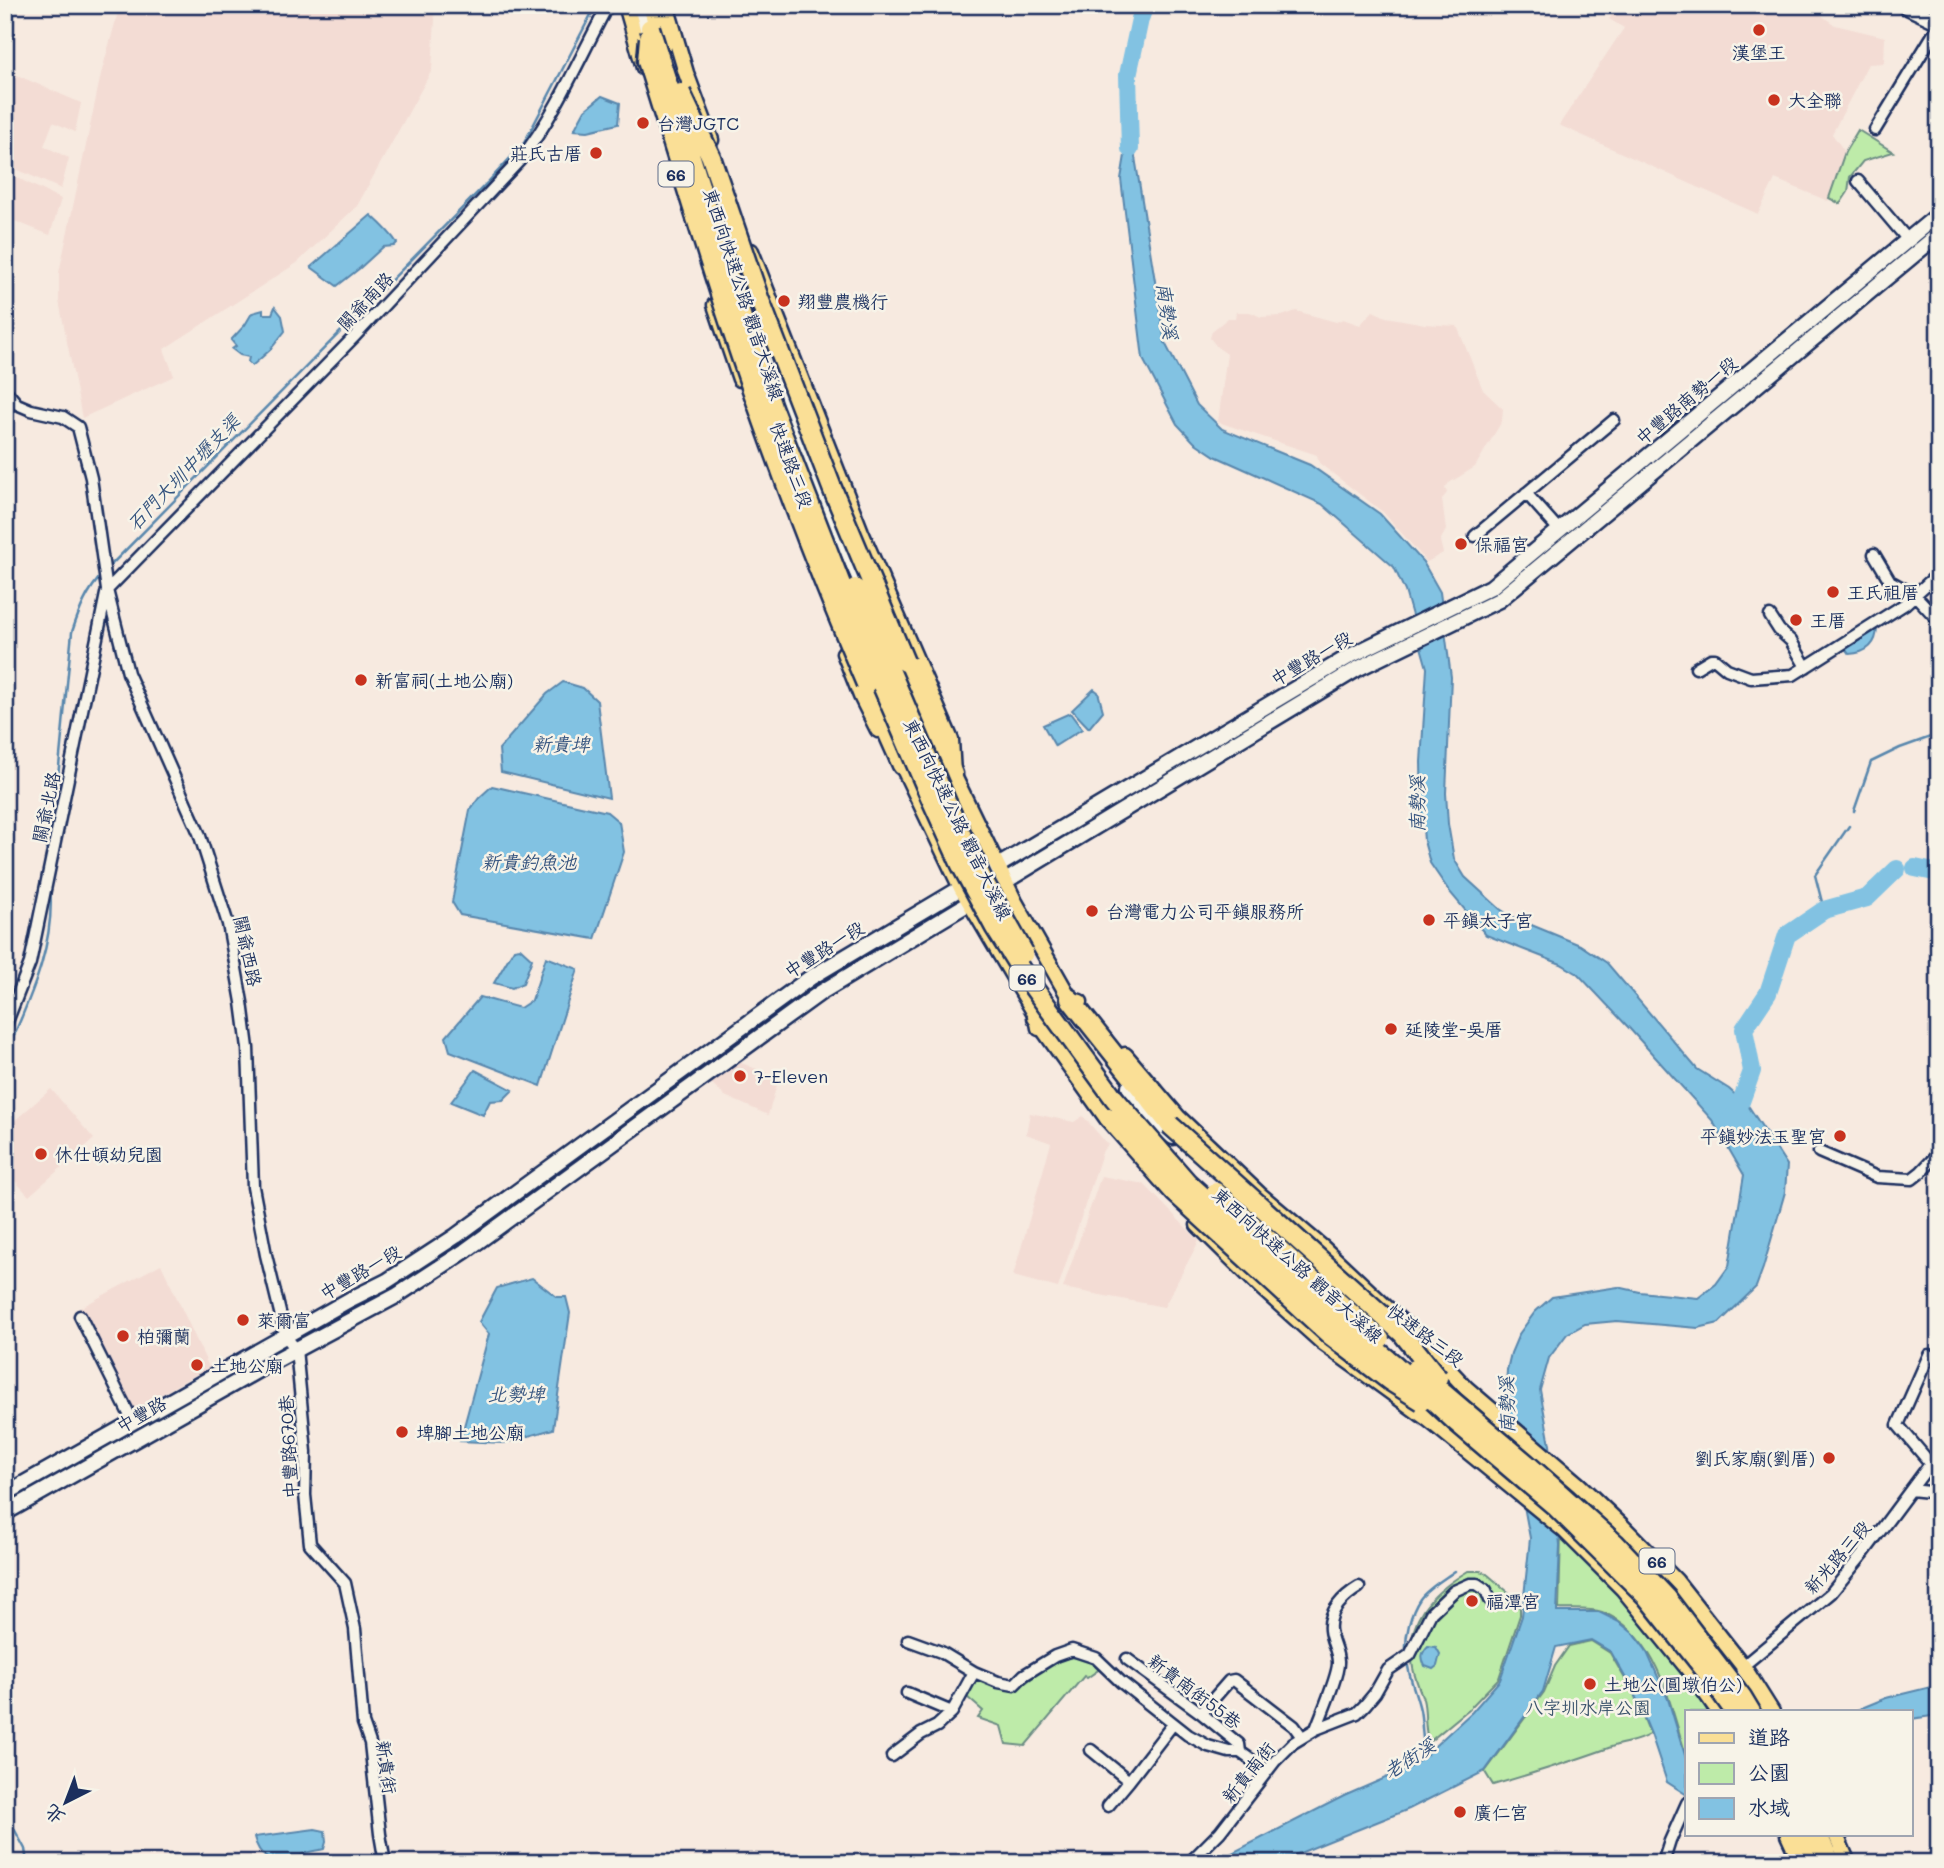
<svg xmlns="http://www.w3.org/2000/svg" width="1944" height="1868" font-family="Mali,'LXGW WenKai TC',sans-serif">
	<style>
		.built { fill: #f3dcd4 }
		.green { fill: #beeba9; stroke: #6c8d84; stroke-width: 2 }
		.water { fill: #82c2e2; stroke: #5987ad; stroke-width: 2 }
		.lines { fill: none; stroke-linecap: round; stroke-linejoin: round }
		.stream { stroke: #5987ad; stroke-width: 2.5 }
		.river { stroke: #82c2e2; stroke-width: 18 }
		.street-casing { stroke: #1b2f5e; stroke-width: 15 }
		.secondary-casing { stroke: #1b2f5e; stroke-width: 19 }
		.primary-casing { stroke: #1b2f5e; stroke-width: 19 }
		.highway-casing { stroke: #1b2f5e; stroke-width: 23 }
		.street { stroke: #f7f3e8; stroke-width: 10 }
		.secondary { stroke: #f7f3e8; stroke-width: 14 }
		.primary { stroke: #fadf96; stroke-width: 14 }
		.highway { stroke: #fadf96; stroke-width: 18 }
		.highway-bridge-casing { stroke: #1b2f5e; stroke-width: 23; stroke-linecap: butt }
		.highway-bridge { stroke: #fadf96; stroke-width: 18 }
		.poi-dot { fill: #c8321e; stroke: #f7f3e8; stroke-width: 2.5 }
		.labels { text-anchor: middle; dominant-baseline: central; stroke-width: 5; stroke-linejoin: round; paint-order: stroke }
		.shield { fill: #f7f3e8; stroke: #5d6a87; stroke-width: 2 }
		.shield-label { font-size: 16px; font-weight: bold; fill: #1b2f5e }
		.poi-label { font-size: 18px; fill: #1b2f5e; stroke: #f7f3e8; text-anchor: start }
		.street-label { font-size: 18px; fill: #1b2f5e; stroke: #f7f3e8 }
		.park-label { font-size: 18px; fill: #3c556d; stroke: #f7f3e8 }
		.water-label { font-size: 19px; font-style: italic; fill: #35547f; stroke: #f7f3e8 }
	</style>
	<rect width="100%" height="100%" fill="#f7eae0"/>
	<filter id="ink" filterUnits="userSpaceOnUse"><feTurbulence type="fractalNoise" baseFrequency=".0143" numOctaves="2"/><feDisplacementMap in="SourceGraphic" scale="14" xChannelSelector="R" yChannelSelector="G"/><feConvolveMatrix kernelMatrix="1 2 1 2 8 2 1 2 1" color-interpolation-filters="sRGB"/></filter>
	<g filter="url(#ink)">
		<path class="built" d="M120,5H432L435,19L432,70L357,206L297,263L164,349L174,376L82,418L59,301V273L101,74Z
			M1620,5H1819L1815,11L1835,25L1885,37L1884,63L1868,64L1832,134L1845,152L1828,201L1775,179L1758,214L1559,125L1624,28L1609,19Z
			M5,70L81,103L75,132L53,122L44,146L69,158L61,189L5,164Z
			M5,172L61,199L50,235L12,220L5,232Z
			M1296,311L1336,322L1343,319L1360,325L1373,311L1386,317L1425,324L1457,326L1483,390L1503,409L1502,421L1475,467L1449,483L1445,488L1447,493L1442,499L1446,530L1440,541L1443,553L1427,562L1383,512L1319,463L1317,455L1218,422L1227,354L1217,347L1210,338L1212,331L1228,318H1235L1236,312H1250L1261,317L1282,316Z
			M734,1060L779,1078L768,1115L725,1096L708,1080Z
			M51,1089L94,1139L29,1196L5,1170V1129Z
			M1030,1113L1074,1122L1083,1116L1108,1145L1103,1150L1058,1288L1013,1276L1051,1143L1026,1134Z
			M1101,1176L1144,1184L1199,1241L1164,1307L1063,1288Z
			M161,1264L209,1367L133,1410L80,1308Z"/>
		<path class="green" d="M1858,130L1893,152L1863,161L1850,177L1848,192L1840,204L1829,198L1845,152Z
			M1561,1533C1615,1589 1669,1645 1708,1712H1687V1758C1670,1707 1659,1634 1602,1612C1590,1608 1572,1610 1559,1609Z
			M1468,1571H1481L1487,1574L1515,1598L1520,1605V1615L1499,1678L1469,1709L1429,1742C1423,1727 1427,1714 1423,1699C1420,1689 1415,1679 1413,1668C1404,1621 1430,1594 1468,1571Z
			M1591,1641L1610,1653L1634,1694L1650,1734C1638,1742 1627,1742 1614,1746C1574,1761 1534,1773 1493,1785L1485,1772L1544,1692L1555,1666L1569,1646Z
			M1074,1657L1089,1660L1101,1668L1087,1678L1084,1676L1025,1746L1006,1744L1001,1726L978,1718L983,1711L967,1697L975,1679L1012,1691C1035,1680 1048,1659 1074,1657Z"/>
		<path class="water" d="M602,96L620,103L618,124L588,131L574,130L585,110Z
			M1130,126L1165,343L1197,405L1222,429L1310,465L1380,514L1423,562L1440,592L1451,677L1446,793L1448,824L1454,859L1465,877L1500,909L1512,917L1580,945L1607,963L1697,1069L1729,1089L1749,1107L1787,1165L1785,1192L1763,1268L1756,1287L1719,1323L1698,1328L1617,1321L1585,1324L1567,1334L1549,1358L1540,1390L1550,1445L1560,1545L1557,1612H1599L1619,1622L1634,1634L1646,1650L1668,1699L1687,1762V1795L1667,1782L1651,1734L1634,1693L1611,1652L1591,1640L1556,1647L1543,1691L1485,1771L1409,1809L1275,1863H1219L1230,1854L1344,1796L1413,1766L1472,1712L1500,1680L1522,1616L1530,1538L1505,1405L1507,1370L1511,1353L1519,1334L1535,1312L1552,1297L1618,1287L1640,1292L1698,1298L1716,1284L1729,1266L1744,1175L1712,1120L1629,1028L1578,974L1561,964L1486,935L1449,891L1430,863L1424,841L1422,814L1421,762L1427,668L1405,591L1394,567L1322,504L1215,456L1194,442L1177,424L1143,359L1121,179Z
			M371,215C381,224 390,232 397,243L394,246L383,247L360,268L337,286L311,267Z
			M275,307L282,316L285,331L270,350L252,366L248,362L249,357L240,355L232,349L236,346L231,340L245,325L252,313L263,310V314H272Z
			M1877,627C1877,644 1867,653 1849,654L1844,647Z
			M563,682L583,688L597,701L609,798L501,772L499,749L547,694Z
			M1094,689L1098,692L1103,711L1089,728L1072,710Z
			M1070,713L1082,729L1055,746L1043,725Z
			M492,786L607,812L619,822L624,852L595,939L460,915L452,902L470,810L479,798Z
			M520,948L532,959L523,983L512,988L494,983L514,949Z
			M546,957L578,969L541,1086L450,1051L446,1037L480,997L520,1008L532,1000Z
			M475,1070L513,1090L503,1100L490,1101L483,1115L451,1102Z
			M532,1278L557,1297H566L570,1313L553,1429L504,1443L460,1441L489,1334L479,1322L497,1288Z
			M1428,1646L1436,1647L1440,1654L1437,1666L1433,1669L1425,1666C1421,1658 1421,1653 1428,1646Z
			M1939,1685V1715L1911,1719V1712H1852L1886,1698Z
			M315,1829L325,1831L326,1842L324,1849C316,1851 308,1851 301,1855C297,1858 297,1860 292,1862C272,1868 258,1854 254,1837Z"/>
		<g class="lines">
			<path class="stream" d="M107,569L487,183L524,143L596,5
				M1854,811L1871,762L1900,748L1936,735L1939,727
				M48,858L46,844L58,777L72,632C79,611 87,590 103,574
				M1824,910L1815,875L1849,826
				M5,1056C28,1002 56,947 50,886
				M1406,1653C1405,1636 1410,1614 1420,1599C1428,1588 1444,1579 1455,1571
				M1407,1660C1409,1679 1416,1692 1420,1710C1423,1725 1421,1741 1427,1755
				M5,1812L25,1849L27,1863"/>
			<path class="river" d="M1130,149L1128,75L1140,19L1145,5
				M1915,868L1939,873
				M1730,1120L1738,1110L1752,1071L1744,1029L1768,993L1787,935L1824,910L1867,898L1897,869"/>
			<g class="street-casing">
				<path id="street" d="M1875,130L1939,25
					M1858,181L1908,240
					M5,390L17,404L31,410L63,417L78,427L91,478L107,590L128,673L199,833L228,924L242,1002L248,1048L253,1187L266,1255L286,1337L296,1349L306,1452L305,1495L310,1544L345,1583L355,1629L363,1723L370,1743L380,1834L385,1863
					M1526,493L1559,530
					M1475,536L1614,420
					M1874,554L1890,581L1915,595L1939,621
					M107,590L355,336L520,160C556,114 580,57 608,5
					M1770,616L1779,630L1791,641L1806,667
					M1696,668L1711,659H1715L1727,669L1751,678L1793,675L1905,604L1939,573
					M5,1027L30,963L106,594
					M1819,1152L1877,1177L1912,1179L1921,1172L1939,1153
					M80,1316L133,1422
					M1929,1355L1898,1425L1930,1463
					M1911,1490L1939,1493
					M908,1640L941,1652L974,1672L998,1682L1014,1685L1024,1675L1055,1656L1072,1650L1096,1658L1121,1682L1188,1735L1208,1746L1229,1752H1240L1267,1771
					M1127,1659L1201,1713L1239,1744L1240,1752
					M1736,1688L1743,1666L1831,1593L1863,1554L1939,1452
					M907,1693L952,1712
					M1201,1713L1229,1681L1234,1680L1294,1726L1302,1737
					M1316,1729C1321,1715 1339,1674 1338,1662C1338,1651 1331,1641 1330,1630C1328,1611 1344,1596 1359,1587
					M1091,1750L1129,1781L1173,1724
					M892,1756L921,1734L937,1726L952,1712L974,1672
					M1108,1806L1129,1781
					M1189,1863L1220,1832L1275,1761L1293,1743L1316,1729L1357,1713L1365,1705L1375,1693L1388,1670L1410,1655L1431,1613L1454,1591L1470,1584H1477L1486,1590L1490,1600
					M1663,1863L1670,1841L1687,1803"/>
			</g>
			<g class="secondary-casing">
				<path id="secondary" d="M633,5L638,12L647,43
					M1903,5L1939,22
					M753,303L761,330L842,539L869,600
					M1129,1087L1157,1123L1173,1137
					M1244,1203L1386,1330
					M5,1494L349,1300L387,1281L456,1236L810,978L1350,656L1491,587L1939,214
					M5,1513L269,1364L396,1296L465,1251L820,993L1357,669L1499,600L1939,234"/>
			</g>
			<g class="primary-casing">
				<path id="primary" d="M626,5L644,68
					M666,5L686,73L711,140
					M751,251L861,532L951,740L953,774L1015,902L1070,999L1080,1002
					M715,305L740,379
					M844,653L861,696L878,730
					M897,759L902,765L961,888L1037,1017L1039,1028
					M1125,1055L1178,1117L1259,1194L1323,1248L1424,1343L1466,1388L1579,1485L1622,1526L1676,1581L1743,1666L1772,1712
					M1198,1225L1262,1288L1322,1342L1428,1419L1564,1530L1623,1589L1693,1675L1719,1712
					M1788,1835L1801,1863
					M1836,1835L1848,1863"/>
			</g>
			<g class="highway-casing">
				<path id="highway" d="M652,5L663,44
					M905,662L953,774
					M866,684L902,765
					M1070,999L1170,1125
					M1037,1017L1109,1118
					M1803,1835L1815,1863
					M1818,1835L1831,1863"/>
			</g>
			<use href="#street" class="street"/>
			<use href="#secondary" class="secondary"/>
			<use href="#primary" class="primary"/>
			<use href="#highway" class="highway"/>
			<g class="highway-bridge-casing">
				<path id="highway-bridge" d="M650,28L749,340L772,407L863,641L931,799L961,865L995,928L1025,976L1114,1098L1187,1182L1342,1322L1395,1365L1456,1422L1556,1507L1646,1596L1705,1670L1735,1712
					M649,38L647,61C689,195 729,330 778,462C805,537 835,611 866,684
					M681,93L711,157L759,298L832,488L905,662
					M855,588L953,817L982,878L1024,953
					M1109,1118L1174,1192L1330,1335L1390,1381L1422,1401
					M1170,1125L1402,1333L1438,1378
					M1216,1192L1312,1279L1380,1339
					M1415,1369L1526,1463L1615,1543L1667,1598L1742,1697L1751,1712"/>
			</g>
			<use href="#highway-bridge" class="highway-bridge"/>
		</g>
	</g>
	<g class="poi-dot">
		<circle cx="1759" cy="30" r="7"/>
		<circle cx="1774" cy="100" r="7"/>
		<circle cx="643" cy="123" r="7"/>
		<circle cx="596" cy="153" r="7"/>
		<circle cx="784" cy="301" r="7"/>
		<circle cx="1461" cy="544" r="7"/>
		<circle cx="1833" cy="592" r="7"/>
		<circle cx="1796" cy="620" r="7"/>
		<circle cx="361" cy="680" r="7"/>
		<circle cx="1092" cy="911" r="7"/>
		<circle cx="1429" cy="920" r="7"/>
		<circle cx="1391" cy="1029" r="7"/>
		<circle cx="740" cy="1076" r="7"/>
		<circle cx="1840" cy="1136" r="7"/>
		<circle cx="41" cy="1154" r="7"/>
		<circle cx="243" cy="1320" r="7"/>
		<circle cx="123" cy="1336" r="7"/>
		<circle cx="197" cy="1365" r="7"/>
		<circle cx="402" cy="1432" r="7"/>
		<circle cx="1829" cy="1458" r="7"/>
		<circle cx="1472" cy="1601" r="7"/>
		<circle cx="1590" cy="1684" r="7"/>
		<circle cx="1460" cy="1812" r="7"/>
	</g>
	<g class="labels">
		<g class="shield">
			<rect x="658.5" y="161.5" width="35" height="25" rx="5"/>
			<rect x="1009.5" y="965.5" width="35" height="25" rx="5"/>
			<rect x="1639.5" y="1548.5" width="35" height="25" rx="5"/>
		</g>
		<g class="shield-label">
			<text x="676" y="174">66</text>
			<text x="1027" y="978">66</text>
			<text x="1657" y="1561">66</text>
		</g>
		<g class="poi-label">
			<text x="1759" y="52" text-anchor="middle">漢堡王</text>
			<text x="1788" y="100">大全聯</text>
			<text x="657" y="123">台灣JGTC</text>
			<text x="582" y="153" text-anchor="end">莊氏古厝</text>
			<text x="798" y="301">翔豐農機行</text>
			<text x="1475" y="544">保福宮</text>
			<text x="1847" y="592">王氏祖厝</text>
			<text x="1810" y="620">王厝</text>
			<text x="375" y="680">新富祠(土地公廟)</text>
			<text x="1106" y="911">台灣電力公司平鎮服務所</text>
			<text x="1443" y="920">平鎮太子宮</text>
			<text x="1405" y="1029">延陵堂-吳厝</text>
			<text x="754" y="1076">7-Eleven</text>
			<text x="1826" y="1136" text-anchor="end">平鎮妙法玉聖宮</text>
			<text x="55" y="1154">休仕頓幼兒園</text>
			<text x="257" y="1320">萊爾富</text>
			<text x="137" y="1336">柏彌蘭</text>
			<text x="211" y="1365">土地公廟</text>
			<text x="416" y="1432">埤腳土地公廟</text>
			<text x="1815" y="1458" text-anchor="end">劉氏家廟(劉厝)</text>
			<text x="1486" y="1601">福潭宮</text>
			<text x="1604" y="1684">土地公(圓墩伯公)</text>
			<text x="1474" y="1812">廣仁宮</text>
		</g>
		<g class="street-label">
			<text transform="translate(744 294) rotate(72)">東西向快速公路 觀音大溪線</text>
			<text transform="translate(365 301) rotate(-47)">關爺南路</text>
			<text transform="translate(1686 400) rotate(-40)">中豐路南勢一段</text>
			<text transform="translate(792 465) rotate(70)">快速路三段</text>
			<text transform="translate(1311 658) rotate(-30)">中豐路一段</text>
			<text transform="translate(46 807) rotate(-78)">關爺北路</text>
			<text transform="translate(958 819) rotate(64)">東西向快速公路 觀音大溪線</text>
			<text transform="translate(824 949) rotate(-32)">中豐路一段</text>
			<text transform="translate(248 951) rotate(78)">關爺西路</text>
			<text transform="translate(1298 1265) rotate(42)">東西向快速公路 觀音大溪線</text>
			<text transform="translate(360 1272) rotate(-30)">中豐路一段</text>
			<text transform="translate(1426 1335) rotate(37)">快速路三段</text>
			<text transform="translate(141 1414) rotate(-29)">中豐路</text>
			<text transform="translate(288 1447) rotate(-93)">中豐路670巷</text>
			<text transform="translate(1837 1557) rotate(-49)">新光路三段</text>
			<text transform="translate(1195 1691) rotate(37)">新貴南街55巷</text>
			<text transform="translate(387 1767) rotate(82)">新貴街</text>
			<text transform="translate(1248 1772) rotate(-51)">新貴南街</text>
		</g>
		<g class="park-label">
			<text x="1588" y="1707">八字圳水岸公園</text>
		</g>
		<g class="water-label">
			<text transform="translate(1168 311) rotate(83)">南勢溪</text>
			<text transform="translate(183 472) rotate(-46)">石門大圳中壢支渠</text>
			<text x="561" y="743">新貴埤</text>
			<text transform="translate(1416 804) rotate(-90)">南勢溪</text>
			<text x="529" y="861">新貴釣魚池</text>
			<text x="516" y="1393">北勢埤</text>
			<text transform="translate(1506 1405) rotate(-91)">南勢溪</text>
			<text transform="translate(1409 1758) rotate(-33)">老街溪</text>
		</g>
	</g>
	<rect width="1944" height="1868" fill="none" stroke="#f7f3e8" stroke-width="28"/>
	<rect x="14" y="14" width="1916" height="1840" fill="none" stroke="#1b2f5e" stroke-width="2.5" filter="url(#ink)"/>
	<rect x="1685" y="1710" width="228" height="126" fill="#f7f3e8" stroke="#9fa5b1" stroke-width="2"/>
	<rect x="1699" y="1733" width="35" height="10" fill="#fadf96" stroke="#9fa5b1" stroke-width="2"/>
	<text x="1748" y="1745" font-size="21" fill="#1b2f5e">道路</text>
	<rect x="1699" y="1763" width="35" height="21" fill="#beeba9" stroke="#9fa5b1" stroke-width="2"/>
	<text x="1748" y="1780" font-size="21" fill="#1b2f5e">公園</text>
	<rect x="1699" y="1798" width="35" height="21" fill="#82c2e2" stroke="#9fa5b1" stroke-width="2"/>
	<text x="1748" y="1815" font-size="21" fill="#1b2f5e">水域</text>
	<g transform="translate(66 1802) rotate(222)" stroke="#f7f3e8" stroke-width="5" paint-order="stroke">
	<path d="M0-5L12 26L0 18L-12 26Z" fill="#1b2f5e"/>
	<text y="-10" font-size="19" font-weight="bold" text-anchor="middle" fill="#1b2f5e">北</text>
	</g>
</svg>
